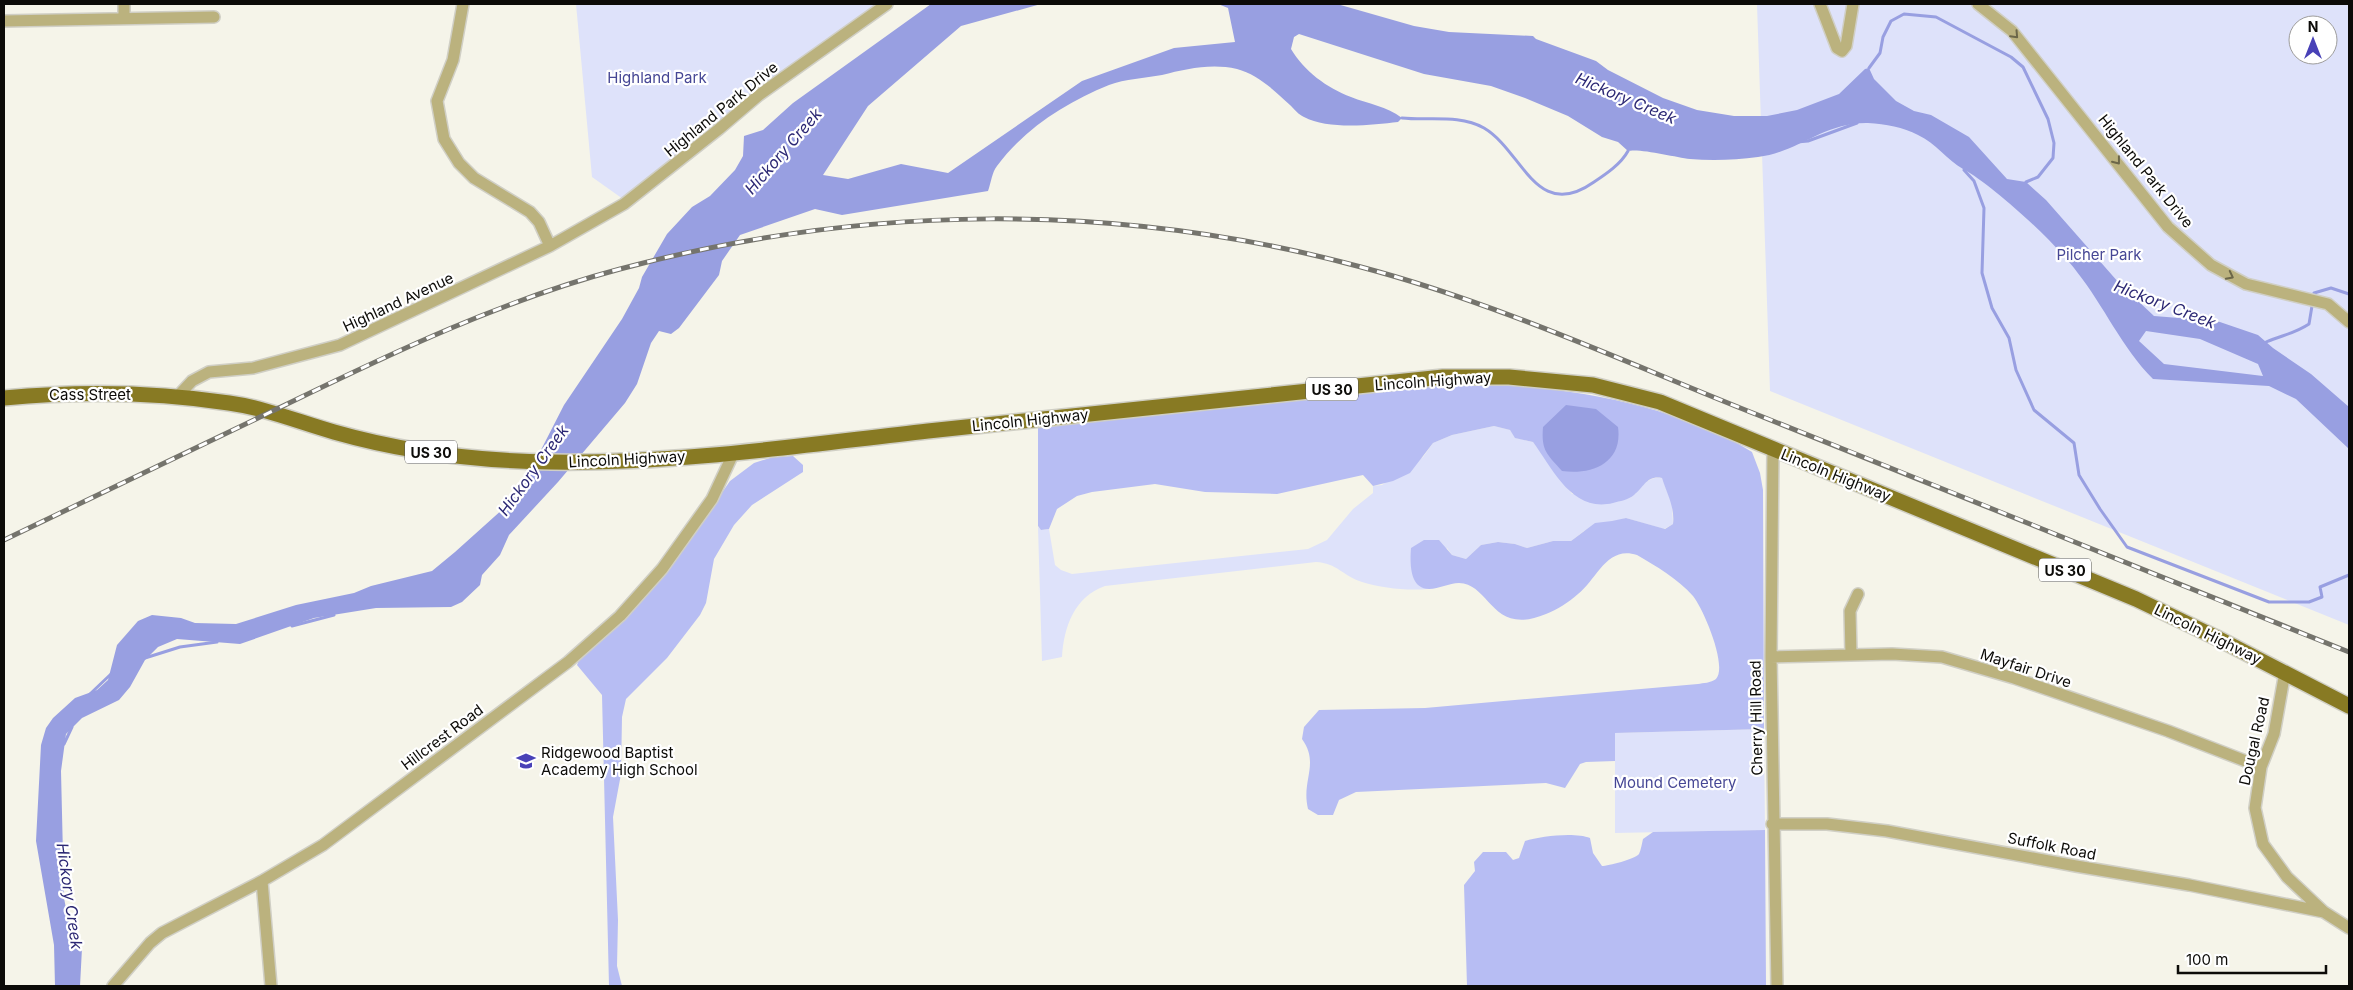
<svg xmlns="http://www.w3.org/2000/svg" width="2353" height="990" font-family="Inter,sans-serif">
	<style>
		.green { fill: #dee2fa; fill-rule: evenodd }
		.forest { fill: #b7bdf3 }
		.water { fill: #989fe1; fill-rule: evenodd }
		.lines { fill: none; stroke-linecap: round; stroke-linejoin: round }
		.stream { stroke: #989fe1; stroke-width: 3 }
		.minor-casing { stroke: #d0cfc5; stroke-width: 14 }
		.major-casing { stroke: #d0cfc5; stroke-width: 18 }
		.minor { stroke: #bbb27e; stroke-width: 11 }
		.major { stroke: #887a23; stroke-width: 15 }
		.rail-casing { stroke: #75746d; stroke-width: 5 }
		.rail { stroke: #fff; stroke-width: 3; stroke-dasharray: 9; stroke-linecap: butt }
		.oneway { stroke: #6c6749 }
		.labels { text-anchor: middle; dominant-baseline: central; stroke-width: 4.5; stroke-linejoin: round; paint-order: stroke }
		.shield { fill: #fff; stroke: #555452; stroke-width: 1 }
		.shield-label { font-size: 14px; font-weight: bold; fill: #0c0b08 }
		.park-label { font-size: 15px; fill: #464795; stroke: #fff }
		.street-label { font-size: 15px; fill: #0c0b08; stroke: #fff }
		.poi-label { font-size: 15px; fill: #0c0b08; stroke: #fff; text-anchor: start }
		.water-label { font-size: 16px; font-style: italic; fill: #2c2874; stroke: #fff }
	</style>
	<rect width="100%" height="100%" fill="#f5f4e9"/>
	<path class="green" d="M576,4H876L755,91L623,199L592,177Z
		M1757,4H2349V625L1770,391ZM2298,25H2328V55H2298Z
		M1494,426L1510,430L1516,438L1533,442L1572,494H1635C1643,485 1649,476 1662,478L1672,504L1673,524L1664,529L1626,518L1584,531L1571,541H1553L1527,548L1515,544L1498,542L1481,545L1466,559L1452,555L1447,548L1417,583L1428,589C1406,591 1382,588 1362,582C1343,576 1337,563 1316,562L1105,586C1074,597 1064,627 1062,657L1042,661L1038,527L1042,530L1049,529L1055,565L1061,570L1072,574L1308,549L1327,540L1353,509L1373,493V486L1382,485L1423,457L1433,443L1452,435Z
		M1764,729L1765,830L1615,833V733Z"/>
	<path class="forest" d="M1472,382C1562,387 1675,403 1752,452L1760,473L1763,490L1764,729L1615,733V761L1586,762L1580,764L1565,788L1546,783L1356,792L1339,800L1333,815H1318L1308,809C1301,780 1320,764 1302,739L1304,727L1319,710L1425,708L1698,684C1703,683 1711,683 1716,679C1728,666 1703,608 1693,596C1678,579 1656,566 1637,555C1607,545 1597,579 1578,594C1569,602 1557,610 1546,614C1491,637 1491,584 1459,583C1449,583 1439,589 1429,589C1409,589 1410,562 1411,548L1424,540H1439L1452,555L1466,559L1481,545L1498,542L1515,544L1527,548L1553,541H1571L1595,523L1612,521L1626,518L1665,529L1673,524C1675,507 1667,494 1662,478C1647,475 1644,487 1634,495C1628,500 1620,501 1613,503C1572,513 1553,469 1533,442L1515,438L1510,430L1494,426L1452,435L1433,443L1410,473L1393,481L1373,486L1363,475L1277,494L1205,492L1155,484L1092,492L1077,496L1057,509L1049,529L1041,530L1038,526V424Z
		M793,456L803,465V472L752,505L734,525L714,559L706,603L700,615L667,658L626,699L622,717L621,774L613,817L618,920L617,966L622,986H609L602,695L577,665L580,657L687,543L730,481L754,463L773,457Z
		M1765,830L1766,986H1467L1464,885L1475,871L1474,862L1483,852H1506L1513,860L1519,858L1525,841C1541,836 1575,832 1590,838L1593,853L1602,866C1608,866 1635,859 1639,854C1641,850 1642,843 1643,839L1653,832Z"/>
	<path class="water" d="M931,4H1041L961,26L868,106L823,175L848,179L901,164L948,173L1082,81L1174,48L1235,42L1228,8L1218,4H1337L1414,26L1449,32L1533,36L1536,39L1596,61L1608,70L1663,98L1697,110L1734,116H1767L1797,110L1839,94L1865,69L1869,68L1874,79L1896,101L1914,111L1931,115L1969,137L2007,179L2026,182L2046,200L2119,283L2154,316L2217,321L2258,335L2273,348L2311,374L2349,407V449L2296,399L2269,386L2153,379C2122,348 2104,306 2077,272C2055,242 1994,186 1963,169C1947,160 1936,143 1918,135C1903,127 1886,124 1868,123C1824,122 1799,152 1758,157C1736,160 1712,161 1690,159C1675,157 1639,148 1628,151L1618,142L1602,137L1568,116L1525,98L1491,86L1424,74L1299,34L1294,37L1291,49C1304,71 1327,88 1351,97C1368,104 1387,106 1402,118L1398,122C1372,125 1328,130 1304,117C1299,115 1294,109 1290,105C1275,91 1257,74 1237,69C1211,63 1186,69 1162,75C1145,78 1125,79 1109,85C1067,102 1025,128 997,166C992,172 991,183 988,191L842,215L815,209L740,235L722,261L719,275L679,328L671,334L659,331L651,343L637,384L625,403L558,482L509,535L500,555L482,575L480,585L462,602L451,607L376,608L314,618L240,644L177,639L158,647L145,660L130,687L119,700L82,718L66,734L61,771L64,898L68,919L82,948L80,986H55L54,945L36,841L41,745L46,728L53,718L75,698L97,690L108,680L117,645L138,621L152,615L181,618L195,623L236,624L296,605L354,593L371,586L432,571L455,552L504,508L523,485L564,405L622,319L639,288L642,277L667,234L692,207L710,196L735,170L743,156L744,136L763,130L793,103ZM2146,331L2200,339L2258,364L2263,376L2164,364L2139,341Z
		M1566,405L1596,409L1618,427C1623,463 1592,475 1562,471C1547,454 1541,451 1543,427Z"/>
	<g class="lines">
		<path class="stream" d="M1869,68L1880,53L1883,37L1891,21L1904,14L1936,17L2011,57L2023,67L2048,119L2054,143L2053,158L2038,177L2026,182
			M1402,118C1428,121 1459,114 1484,128C1523,151 1536,223 1594,182C1606,174 1621,164 1628,151
			M1797,142L1808,141L1857,123
			M1964,170L1974,181L1984,208L1982,273L1992,308L2009,338L2016,370L2034,410L2074,443L2079,475L2100,509L2127,547L2269,602H2309L2322,597L2320,587L2349,575
			M2314,293L2331,288L2349,294
			M2266,342C2282,335 2294,334 2309,324L2312,306
			M292,626L334,615
			M145,658L180,647L217,642
			M90,694L111,674
			M64,744L72,727"/>
		<g class="minor-casing">
			<path id="minor" d="M124,4V18
				M463,4L453,60L437,101L444,139L459,163L474,178L530,212L539,222L550,246
				M1820,4L1837,48L1842,51L1846,46L1853,4
				M1978,4L2012,31L2168,227L2211,265L2246,284L2328,304L2349,322
				M4,21L214,17
				M177,397L192,381L209,372L253,368L340,345L550,246L624,204L719,129L759,95L887,4
				M1773,449L1771,657L1777,986
				M1851,655L1850,611L1858,594
				M1771,657L1892,654L1942,657L2014,678L2168,731L2261,767
				M2285,672L2274,734L2261,767L2255,808L2263,844L2287,877L2324,912L2349,928
				M1772,824H1827L1887,831L2076,866L2189,885L2324,912
				M262,881L271,986
				M113,986L150,943L162,933L262,881L323,845L568,662L620,616L662,569L712,499L734,452"/>
		</g>
		<g class="major-casing">
			<path id="major" d="M4,398C79,391 155,392 229,403C265,408 299,422 334,432C404,452 479,461 551,462C677,464 803,445 928,431C1100,412 1272,395 1443,377H1509L1593,385L1660,402L2136,599L2215,637L2349,706"/>
		</g>
		<use href="#minor" class="minor"/>
		<use href="#major" class="major"/>
		<g class="rail-casing">
			<path id="rail" d="M4,540C97,495 192,450 285,405C394,352 503,300 620,269C863,204 1117,201 1361,267C1497,303 1627,363 1758,415C1956,493 2152,574 2349,652"/>
		</g>
		<use href="#rail" class="rail"/>
	</g>
	<defs><path id="oneway-chevron" d="M-2-3.5L2.5 0L-2 3.5" fill="none" stroke-width="1.6" stroke-linecap="round" stroke-linejoin="round" transform="scale(1.25)"/></defs>
	<g class="oneway">
		<use href="#oneway-chevron" transform="translate(2015 35) rotate(47)"/>
		<use href="#oneway-chevron" transform="translate(2117 161) rotate(52)"/>
		<use href="#oneway-chevron" transform="translate(2230 276) rotate(27)"/>
	</g>
	<defs>
		<g id="school-bare" transform="scale(1.5)"><path d="M0-5L7-2L0 1L-7-2ZM-4 1L0 2.5L4 1V4Q0 6-4 4Z" fill="#4841b7" stroke="#fff" stroke-width="2.5" paint-order="stroke"/></g>
	</defs>
	<g fill-rule="evenodd">
		<use href="#school-bare" x="526" y="761"/>
	</g>
	<g class="labels">
		<g class="shield">
			<rect x="1306" y="377.5" width="52" height="23" rx="4"/>
			<rect x="405" y="440.5" width="52" height="23" rx="4"/>
			<rect x="2039" y="558.5" width="52" height="23" rx="4"/>
		</g>
		<g class="shield-label">
			<text x="1332" y="389">US 30</text>
			<text x="431" y="452">US 30</text>
			<text x="2065" y="570">US 30</text>
		</g>
		<g class="park-label">
			<text x="657" y="77">Highland Park</text>
			<text x="2099" y="254">Pilcher Park</text>
			<text x="1675" y="782">Mound Cemetery</text>
		</g>
		<g class="street-label">
			<text transform="translate(721 109) rotate(-39)">Highland Park Drive</text>
			<text transform="translate(2146 171) rotate(51)">Highland Park Drive</text>
			<text transform="translate(398 302) rotate(-25)">Highland Avenue</text>
			<text transform="translate(1433 381) rotate(-4)">Lincoln Highway</text>
			<text x="90" y="394">Cass Street</text>
			<text transform="translate(1030 420) rotate(-6)">Lincoln Highway</text>
			<text transform="translate(627 459) rotate(-3)">Lincoln Highway</text>
			<text transform="translate(1836 475) rotate(22)">Lincoln Highway</text>
			<text transform="translate(2208 634) rotate(26)">Lincoln Highway</text>
			<text transform="translate(2026 668) rotate(18)">Mayfair Drive</text>
			<text transform="translate(1756 718) rotate(-91)">Cherry Hill Road</text>
			<text transform="translate(442 737) rotate(-37)">Hillcrest Road</text>
			<text transform="translate(2254 741) rotate(-77)">Dougal Road</text>
			<text transform="translate(2052 846) rotate(11)">Suffolk Road</text>
		</g>
		<g class="poi-label">
			<text x="541" y="752">Ridgewood Baptist<tspan x="541" dy="17">Academy High School</tspan></text>
		</g>
		<g class="water-label">
			<text transform="translate(1626 98) rotate(23)">Hickory Creek</text>
			<text transform="translate(783 151) rotate(-49)">Hickory Creek</text>
			<text transform="translate(2165 304) rotate(21)">Hickory Creek</text>
			<text transform="translate(533 470) rotate(-54)">Hickory Creek</text>
			<text transform="translate(70 896) rotate(82)">Hickory Creek</text>
		</g>
	</g>
	<rect width="2353" height="990" fill="none" stroke="#0c0b08" stroke-width="10"/>
	<g transform="translate(2313 40)"><circle r="24" fill="#ffffff" stroke="#9e9d9c"/>
	<path d="M0-4L9 19L0 12L-9 19Z" fill="#4841b7"/>
	<text y="-8" font-size="14" font-weight="bold" text-anchor="middle" fill="#0c0b08">N</text>
	</g>
	<path d="M2178 965v8h148v-8" fill="none" stroke="#0c0b08" stroke-width="2.5"/>
	<text x="2186" y="965" font-size="15" fill="#0c0b08" stroke="#ffffff" stroke-width="4" paint-order="stroke">100 m</text>
</svg>
